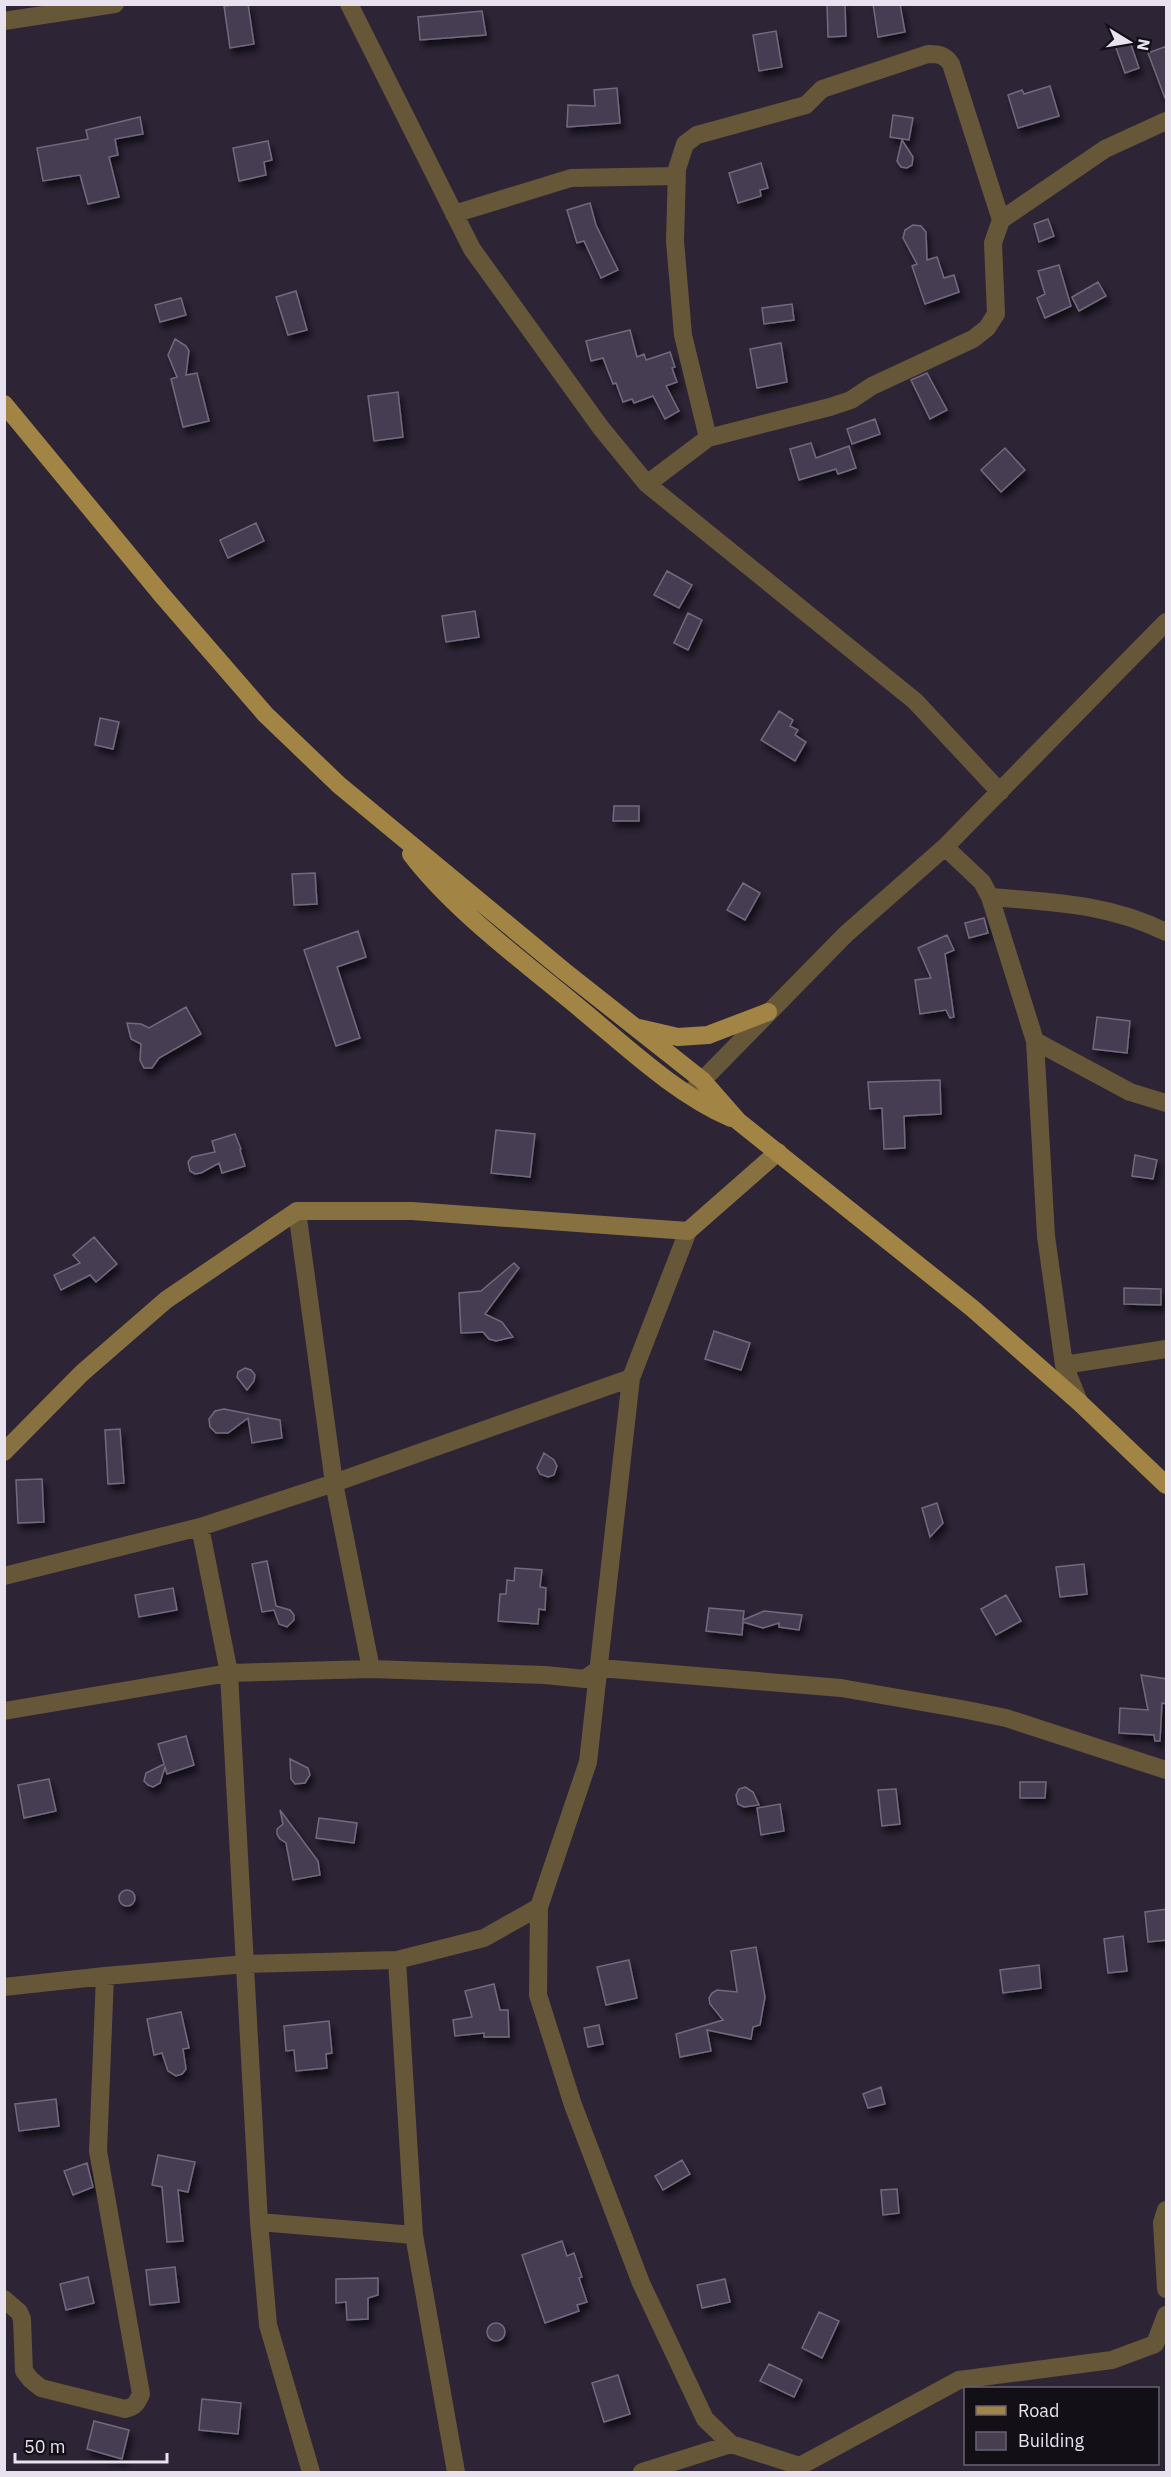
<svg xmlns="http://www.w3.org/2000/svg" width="1171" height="2477" font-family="'IBM Plex Sans',sans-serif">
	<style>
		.building { fill: #473e52; stroke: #73697f; stroke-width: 1.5; filter: url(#shadow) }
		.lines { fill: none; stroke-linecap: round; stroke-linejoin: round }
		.street { stroke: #665739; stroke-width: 18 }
		.secondary { stroke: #887140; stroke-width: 18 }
		.primary { stroke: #a28544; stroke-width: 18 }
	</style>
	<defs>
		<filter id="shadow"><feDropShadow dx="3.5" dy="6" stdDeviation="3" flood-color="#0009"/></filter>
	</defs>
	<rect width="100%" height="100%" fill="#2d2436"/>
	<path class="building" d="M248,4L254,44L230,48L224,6Z
		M827,4H845L846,36L828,37Z
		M873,4H900L905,32L878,37Z
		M482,11L486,35L420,40L418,17Z
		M776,31L782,67L759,71L753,35Z
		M1129,39L1139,68L1125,73L1115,45Z
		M1167,46V98H1165L1148,53Z
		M1050,86L1059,116L1018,128L1008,95L1022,90L1024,94Z
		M617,88L620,123L567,127L568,105L595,106L594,90Z
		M893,115L913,118L909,140L890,137Z
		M140,117L143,134L115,139L118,155L109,157L119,197L88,204L80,175L43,181L37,148L88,139L86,130Z
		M902,140L913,157L912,165L907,168L901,167L897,161Z
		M268,141L272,160L264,162L266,175L239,181L233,148Z
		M761,163L768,188L760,190L761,196L738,203L729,173Z
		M590,203L596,225L618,270L601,278L584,241L577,243L567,210Z
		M1048,219L1054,236L1039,242L1034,224Z
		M913,225L921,226L926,232L927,260L937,257L944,278L954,275L959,292L925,304L912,266L917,264L903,238L905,230Z
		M1059,265L1071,306L1045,318L1037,298L1045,294L1038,271Z
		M1098,282L1106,296L1079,311L1072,297Z
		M296,291L307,330L288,335L276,297Z
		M181,298L186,315L160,322L155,305Z
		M792,304L794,320L764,324L762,308Z
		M630,330L637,357L644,354L646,360L670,352L675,367L672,368L677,382L666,386L679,411L665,419L653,396L634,403L632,399L623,402L616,383L613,384L603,358L591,361L586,341Z
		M175,339L186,346L189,351L186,375L197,373L209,421L183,427L171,379L177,377L168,355Z
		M781,343L787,382L757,388L750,349Z
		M927,373L947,410L930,419L911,380Z
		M398,392L403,437L374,441L368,396Z
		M875,419L880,434L852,444L847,429Z
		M811,443L816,458L849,446L856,468L838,474L836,469L799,480L790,449Z
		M1005,448L1025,470L1001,492L981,470Z
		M256,523L264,541L228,558L220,540Z
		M667,571L692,585L679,608L654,595Z
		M475,611L479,637L446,642L442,616Z
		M688,613L702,620L688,650L674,643Z
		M779,711L793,720L790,726L798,730L795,735L806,742L795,761L761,740Z
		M100,718L119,722L113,749L95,745Z
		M614,806H639V821H613Z
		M315,873L317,904L294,905L292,874Z
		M743,883L760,893L745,920L727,910Z
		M984,918L988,933L969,938L965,923Z
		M358,931L366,957L337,967L360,1038L336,1046L304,950Z
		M947,935L954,950L945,954L954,1017L950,1018L946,1010L920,1014L915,980L931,978L918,948Z
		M186,1007L201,1034L159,1058L152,1068H144L140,1060L141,1044L131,1039L127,1023L141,1024L149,1028Z
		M1097,1017L1130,1021L1127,1053L1093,1049Z
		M940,1080L941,1114L904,1116L905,1148L884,1149L882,1108L870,1109L868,1082Z
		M496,1130L535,1134L530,1177L491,1173Z
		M235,1134L241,1149L240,1150L245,1166L222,1173L219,1163L201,1173L195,1174L190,1171L188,1162L192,1157L215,1152L212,1141Z
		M1135,1155L1157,1160L1153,1179L1132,1176Z
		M94,1237L117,1264L96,1282L90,1275L61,1290L54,1275L80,1263L73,1255Z
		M514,1263L519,1268L485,1314L502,1322L513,1337L496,1341L489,1339L483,1332L461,1333L459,1293L481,1291Z
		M1124,1288L1161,1289V1305L1124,1304Z
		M714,1331L750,1343L741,1370L705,1359Z
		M245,1368L251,1370L255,1375L254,1381L247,1390L237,1377L238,1372Z
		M224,1409L280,1420L282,1438L252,1443L248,1418L228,1433H216L210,1427L209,1419L215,1411Z
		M120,1429L124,1483L108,1484L105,1430Z
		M544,1453L554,1460L557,1466L554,1475L548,1477L540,1474L537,1468Z
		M42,1479L44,1522L18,1523L16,1480Z
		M937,1503L943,1523L930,1537L922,1508Z
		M267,1561L276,1606L290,1610L294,1615V1620L287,1627L279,1624L274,1610L262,1612L252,1564Z
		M1084,1564L1087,1594L1060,1597L1056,1567Z
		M515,1568L542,1570L540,1587L546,1588L545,1610L539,1609L538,1624L498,1621L500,1594H506L507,1580L514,1581Z
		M173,1588L177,1610L139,1617L135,1595Z
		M1006,1595L1021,1621L996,1635L981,1609Z
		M709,1608L744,1611L743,1620L764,1611L802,1615L799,1630L779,1627V1623L763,1628L743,1622L742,1635L706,1631Z
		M1141,1675L1167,1679V1704L1162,1703L1160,1741H1155L1154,1735L1119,1733L1120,1708L1148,1710Z
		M186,1736L194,1765L167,1774L165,1767L160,1783L153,1787L148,1785L144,1781L146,1773L164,1764L158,1744Z
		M290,1759L308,1768L310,1775L305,1783L295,1784L291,1779Z
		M49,1779L56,1811L24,1818L18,1785Z
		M1020,1782H1046L1045,1798H1020Z
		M745,1787L753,1792L759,1805L744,1807L738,1804L736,1795L739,1789Z
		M896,1789L900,1824L882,1826L878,1790Z
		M780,1804L784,1831L761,1835L757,1808Z
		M280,1810L318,1861L320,1875L293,1880L286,1843L280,1839L277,1834V1829L283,1824Z
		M319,1818L357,1823L354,1843L316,1838Z
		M119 1898a8 8 0 1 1 16 0a8 8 0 1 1-16 0Z
		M1167,1909V1940L1148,1942L1145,1912Z
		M1123,1936L1127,1971L1108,1973L1104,1939Z
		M756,1947L765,1997L760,2025L753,2027L751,2039L707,2030L711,2051L680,2057L676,2034L723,2020L710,2004L709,1998L712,1993L717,1990L737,1992L731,1951Z
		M629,1960L637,1998L606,2005L597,1967Z
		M1039,1965L1041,1988L1003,1993L1000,1970Z
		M494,1984L500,2010H508L509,2037H484V2033L455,2036L453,2020L472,2017L465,1991Z
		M181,2012L189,2048L183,2049L186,2069L182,2074L176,2076L168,2071L162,2053L154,2055L147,2019Z
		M329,2021L332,2053L326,2054L327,2068L296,2071L294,2050L286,2051L284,2026Z
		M599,2025L603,2044L588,2047L584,2028Z
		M881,2087L885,2104L868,2108L863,2094Z
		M56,2099L59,2126L19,2131L15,2104Z
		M158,2155L195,2162L188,2192L178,2190L183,2241L167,2242L162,2187L152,2185Z
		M682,2160L690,2174L663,2190L655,2176Z
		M87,2163L93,2187L73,2195L64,2171Z
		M897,2189L899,2213L883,2215L881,2190Z
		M562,2241L567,2256L574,2253L582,2277L579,2278L587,2302L577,2305L579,2311L545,2323L522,2255Z
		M175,2267L179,2302L150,2305L146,2270Z
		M88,2277L94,2303L66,2310L60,2284Z
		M378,2278V2295L368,2298V2319L347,2320L346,2302L336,2303V2279Z
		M725,2279L730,2302L702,2308L697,2285Z
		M819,2312L839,2321L822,2358L802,2348Z
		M487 2332a9 9 0 1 1 18 0a9 9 0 1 1-18 0Z
		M769,2364L802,2380L794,2397L760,2381Z
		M618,2375L630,2414L604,2422L592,2383Z
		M202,2399L241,2403L238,2434L199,2430Z
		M94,2421L129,2430L122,2459L87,2449Z"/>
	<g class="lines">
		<path class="street" d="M349,4L472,249L601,428L647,484L915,701L1000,792
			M4,21L115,4
			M454,214L571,178L676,176
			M708,438L683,335L675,241L677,169L685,144L697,135L806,105L822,89L928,54C939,54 945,55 951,64L1001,220
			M647,484L708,438L830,407L851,400L872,386L973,339L987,328L996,314L993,243L1001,220L1105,149L1166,121
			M945,847L982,882L990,897L1035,1041L1046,1236L1064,1365L1079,1402
			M990,897C1053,902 1109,904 1166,932
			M1035,1041L1130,1092L1166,1103
			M689,1094L846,934L945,847L1166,622
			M297,1211L334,1483L371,1669
			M1064,1365L1166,1349
			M200,1527L229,1673L259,2222L268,2325L311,2472
			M4,1576L200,1527L334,1483L631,1378
			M4,1711L229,1673L371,1669L545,1675L585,1679L600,1668L841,1688L962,1709L1006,1718L1166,1770
			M539,1907L538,1995L573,2105L641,2283L705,2419L731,2444L800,2466L959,2380L1112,2360L1155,2344L1166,2315
			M397,1960L414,2235L456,2472
			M4,1987L105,1976L246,1964L397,1960L484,1938L539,1907L588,1762L631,1378L688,1231
			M1166,2210L1162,2223L1166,2289
			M259,2222L414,2235
			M4,2299L19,2312L22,2319L24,2371L31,2380L41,2388L125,2409C135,2407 137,2403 141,2394L98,2151L105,1976
			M642,2472L731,2444"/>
		<path class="secondary" d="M4,1452L82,1373L166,1300L297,1211H412L688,1231L778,1152"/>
		<path class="primary" d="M4,404L161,594L265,714L339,785L564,971L702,1080L738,1121L972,1308L1079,1402L1166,1485
			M411,854C454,911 528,965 583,1011C629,1049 676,1094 731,1118
			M639,1028L678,1037L708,1035L768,1012"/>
	</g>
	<rect width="1171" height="2477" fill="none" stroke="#e8e2ee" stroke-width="12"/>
	<rect x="964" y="2387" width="195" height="78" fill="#130f17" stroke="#68636d" stroke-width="1.5"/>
	<rect x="976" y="2406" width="30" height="9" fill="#a28544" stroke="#68636d" stroke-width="1.5"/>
	<text x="1018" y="2417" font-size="18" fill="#e8e2ee">Road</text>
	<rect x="976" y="2432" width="30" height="18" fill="#473e52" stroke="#68636d" stroke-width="1.5"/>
	<text x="1018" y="2447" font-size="18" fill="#e8e2ee">Building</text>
	<g transform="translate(1129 42) rotate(101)" stroke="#130f17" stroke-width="4.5" paint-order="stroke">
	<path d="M0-4.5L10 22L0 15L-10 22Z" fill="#e8e2ee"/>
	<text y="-9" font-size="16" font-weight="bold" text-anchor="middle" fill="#e8e2ee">N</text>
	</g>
	<path d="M15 2453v9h152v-9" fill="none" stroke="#e8e2ee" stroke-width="3"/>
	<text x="24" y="2453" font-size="18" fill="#e8e2ee" stroke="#130f17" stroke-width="4.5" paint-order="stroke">50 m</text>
</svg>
